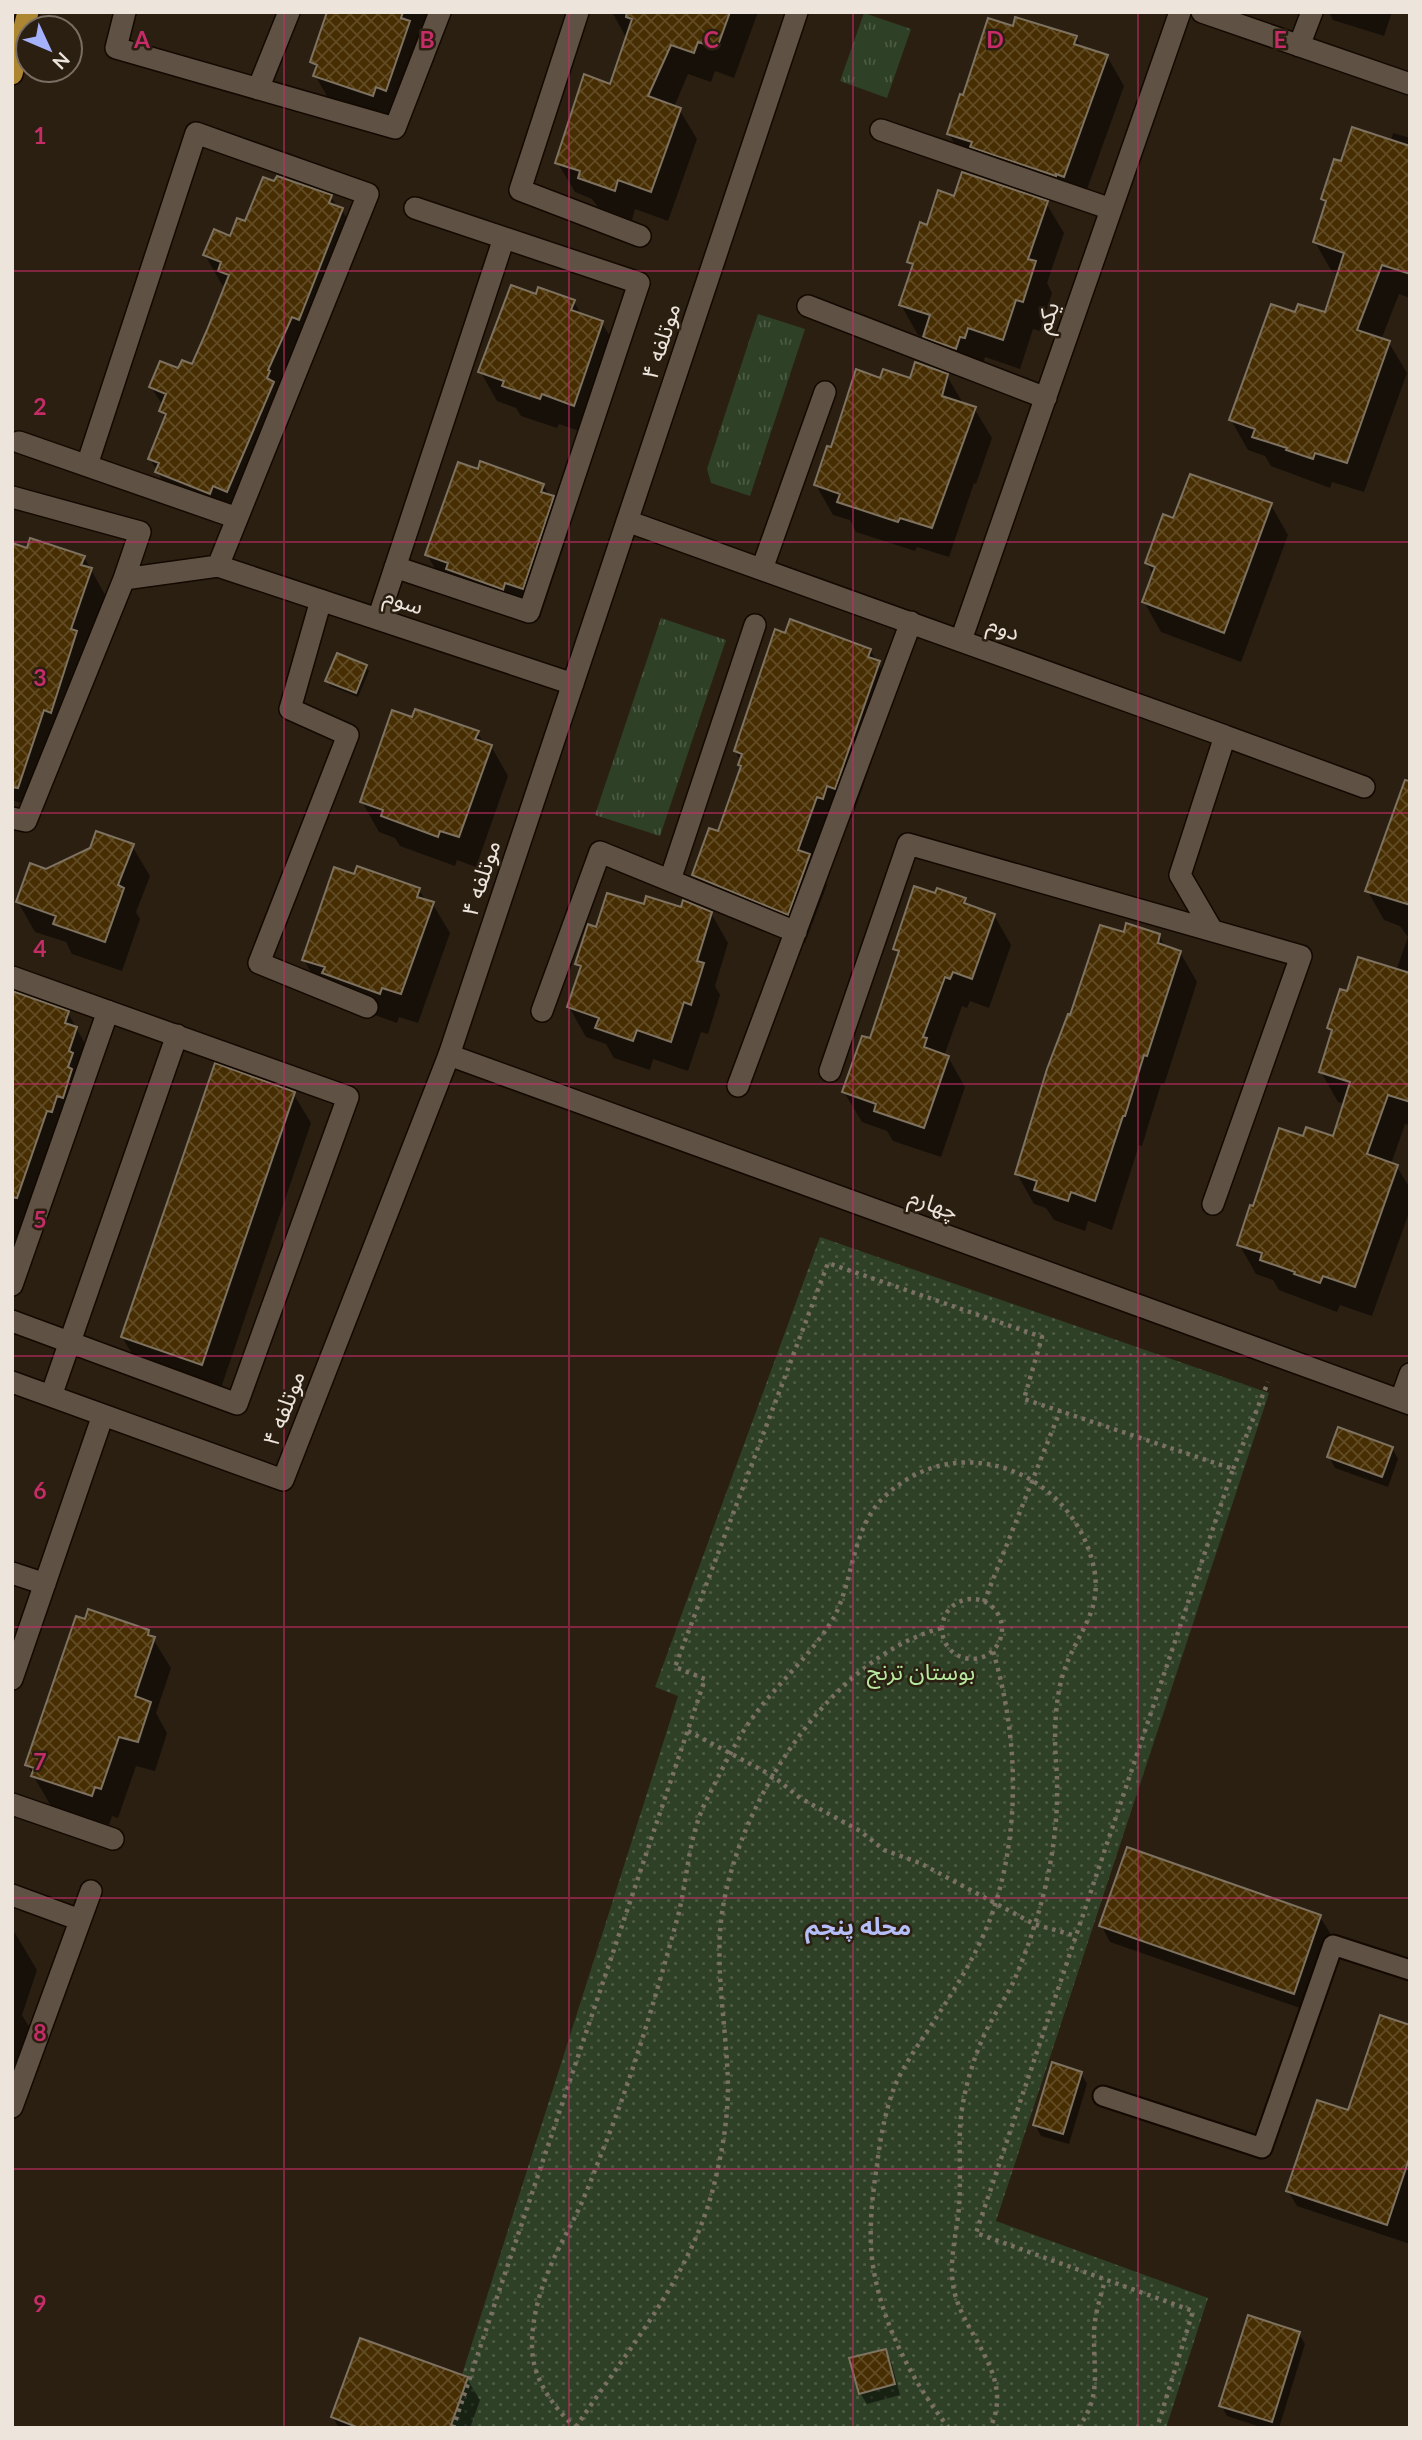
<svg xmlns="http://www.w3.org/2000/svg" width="1422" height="2440" font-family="Lato,'Noto Sans Arabic',sans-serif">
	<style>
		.grass { fill: url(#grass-tufts) }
		.park { fill: url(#park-dots) }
		.shadow { fill: #0007 }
		.building { fill: url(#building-cross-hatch); stroke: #7e7261; stroke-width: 2 }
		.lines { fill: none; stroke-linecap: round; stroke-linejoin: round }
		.lane-casing { stroke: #130901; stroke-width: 23 }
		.street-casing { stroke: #130901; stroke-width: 24 }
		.secondary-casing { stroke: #130901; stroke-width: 24 }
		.primary-casing { stroke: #130901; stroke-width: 24 }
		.path { stroke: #7a7064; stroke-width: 4.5; stroke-dasharray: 3.5 5; stroke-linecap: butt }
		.lane { stroke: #5f5244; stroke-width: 19 }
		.street { stroke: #5f5244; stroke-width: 21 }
		.secondary { stroke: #5f5244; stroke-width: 21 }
		.primary { stroke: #ac8630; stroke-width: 21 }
		.grid { fill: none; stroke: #c62c68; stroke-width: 2; stroke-opacity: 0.55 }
		.labels { text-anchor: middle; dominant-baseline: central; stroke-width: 5; stroke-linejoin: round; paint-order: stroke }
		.street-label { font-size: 23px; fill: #ede5dc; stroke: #2b1f12 }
		.park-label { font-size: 23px; fill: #b6e99d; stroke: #2b1f12 }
		.neighbourhood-label { font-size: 24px; font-weight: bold; fill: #b5bef7; stroke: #2b1f12 }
		.grid-label { font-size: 23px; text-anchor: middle; font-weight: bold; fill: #c62c68; stroke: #2b1f12; stroke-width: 5; stroke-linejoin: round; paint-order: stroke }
	</style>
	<defs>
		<pattern id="grass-tufts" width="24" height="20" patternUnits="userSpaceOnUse" patternTransform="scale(1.75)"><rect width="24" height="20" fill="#2e4025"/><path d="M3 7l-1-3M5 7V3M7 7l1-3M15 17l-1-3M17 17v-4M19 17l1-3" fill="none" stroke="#4d5b44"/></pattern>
		<pattern id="park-dots" width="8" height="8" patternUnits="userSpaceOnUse" patternTransform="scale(1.75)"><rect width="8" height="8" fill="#2e4025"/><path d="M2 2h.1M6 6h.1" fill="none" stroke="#4d5b44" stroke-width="1.8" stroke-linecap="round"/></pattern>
		<pattern id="building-cross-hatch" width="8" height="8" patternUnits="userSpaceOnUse" patternTransform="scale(1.75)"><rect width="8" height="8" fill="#472e02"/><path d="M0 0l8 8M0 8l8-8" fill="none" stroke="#624c26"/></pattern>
	</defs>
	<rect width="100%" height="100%" fill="#2b1f12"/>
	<path class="grass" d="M864,13L911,29L887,98L840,81Z
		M758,314L805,329L750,496L711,483L707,469Z
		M661,618L726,640L660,836L595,815Z"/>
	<path class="park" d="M820,1237L1269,1393L996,2221L1208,2298L1166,2428H445L678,1696L655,1687Z"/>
	<path class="shadow" d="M329,12H437L403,120L332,105L315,75L317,71L312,62Z
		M612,12H758L734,78L715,71L711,82L688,74L674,107L679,109L697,139L668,221L635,209L632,220L598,207L592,199L575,192L557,162L612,86L627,39Z
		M1329,12H1392L1384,36L1333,20Z
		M1014,28L1076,38L1082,48L1107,56L1124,86L1081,206L966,164L949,134L964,98Z
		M1393,133L1410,138V298L1399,294L1381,340L1389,343L1407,373L1364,492L1332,482L1330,488L1271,466L1265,456L1248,450L1231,420L1296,315H1326L1339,274L1332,272L1315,242L1327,206L1323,199L1342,163L1391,141Z
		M331,197L338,208L342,210L359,240L244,521L175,502L150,459L166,420L161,411L163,406L151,387L179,371L193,367L226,286L222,285L205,255L231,238L246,223Z
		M955,198L1046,203L1064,233L1047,283L1052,293L1040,331L1033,329L1020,369L985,357L982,367L943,366L926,337L918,335L901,305L913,268L909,262L928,227Z
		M537,296L574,302L582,316L602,323L620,353L591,435L559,424L557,428L521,416L516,408L497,401L480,371Z
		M947,376L964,405L974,408L992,438L976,484L974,483L949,557L917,547L915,551L856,532L850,520L833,515L816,485L832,449L881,380Z
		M479,471L543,485L570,528L540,618L445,585L427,555Z
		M1271,505L1288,535L1241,662L1161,632L1144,602L1153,575L1147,563L1174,521Z
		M12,553L84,557L108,600L30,806L12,800Z
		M870,650L896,692L852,818L844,815L818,871L827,885L805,943L711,905L694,875L719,833L742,769L741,761L735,751Z
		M366,666L369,671L358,697L330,686L327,681Z
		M413,719L477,732L485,744L491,746L508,776L476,867L457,860L455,866L400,846L395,838L379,832L362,802Z
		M1408,777H1410V1125L1405,1124L1391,1164L1397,1167L1410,1188V1210L1372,1316L1340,1305L1337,1312L1279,1290L1273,1280L1256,1274L1239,1244L1254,1208L1304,1139H1334L1345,1104L1338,1102L1321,1072L1333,1035L1329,1028L1348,993L1396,971L1408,937L1400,926L1384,920L1367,890Z
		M132,846L150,876L136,912L140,919L122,971L72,954L66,942L35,932L18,902L46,871Z
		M356,876L419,890L426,901L432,903L450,933L418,1023L399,1017L397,1023L341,1003L321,990L304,960Z
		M936,895L964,900L968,906L994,915L1011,945L989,1008L970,1001L967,1008L962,1006L944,1056L948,1057L965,1087L941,1157L893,1141L887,1131L862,1122L844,1092L871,1040L899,957L895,949Z
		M645,907L711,913L728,943L715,986L720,995L708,1034L701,1032L688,1071L653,1059L650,1070L614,1058L606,1044L586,1037L569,1007L581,971L577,964L597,929Z
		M1125,934L1159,936L1166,948L1180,952L1197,982L1164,1085L1161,1084L1142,1146L1139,1145L1112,1230L1088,1221L1085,1231L1054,1220L1046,1208L1034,1204L1017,1174L1071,1017Z
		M12,993L68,1013L93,1058L86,1096L88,1100L80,1127L74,1125L12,1284Z
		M293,1093L311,1123L219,1394L140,1367L122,1337Z
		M1392,1448L1398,1459L1388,1487L1335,1468L1329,1457Z
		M148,1631L171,1668L156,1713L167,1733L155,1771L136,1766L118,1818L112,1816L109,1825L51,1806L27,1765Z
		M1320,1917L1330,1933L1303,2009L1110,1942L1101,1925Z
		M12,1932L15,1933L37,1970L22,2015L34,2035L21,2073L12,2070Z
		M1410,2027V2244L1297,2206L1288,2191L1349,2113Z
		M1081,2073L1087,2084L1069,2144L1041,2136L1035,2125Z
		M1299,2334L1305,2344L1279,2428H1264L1227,2416L1221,2405Z
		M885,2351L891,2361L900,2395L867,2404L860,2393Z
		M467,2379L480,2400L470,2428H339L333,2417Z"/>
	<path class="building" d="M327,12H403L401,18L410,21L386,91L376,87L373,96L313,76L317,65L310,62Z
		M627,12H730L717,48L698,42L694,53L671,45L648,96L681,108L651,192L618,180L615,191L578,178L580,171L555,163L584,74L610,84L632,19L626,17Z
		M1015,17L1077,36L1074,44L1108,55L1064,177L1056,174V176L970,147L972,142L947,134L960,94L963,95L988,18L1013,26Z
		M1352,127L1410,146V274L1382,265L1357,330L1390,341L1347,463L1315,453L1313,459L1286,450L1287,448L1252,437L1255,429L1229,420L1271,304L1295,312L1298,304L1325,312L1344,253L1313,242L1326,201L1321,199L1334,159L1341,161Z
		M962,172L1048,201L1028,259L1036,261L1023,302L1016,300L1003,340L968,328L965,338L960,337L956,349L923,337L930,315L899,305L913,264L907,262L920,222L927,225L938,190L954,196Z
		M277,176L332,195L329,203L343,208L299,320L292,317L268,370L270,371L267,378L274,382L227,492L213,486L210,494L155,472L159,463L148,459L166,414L159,411L166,394L149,387L160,361L178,368L182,360L192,364L207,330L229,275L218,271L221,262L203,255L214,229L230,236L237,218L245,221L263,177L274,181Z
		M511,285L536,294L538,287L575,300L571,310L603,321L574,406L542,394L540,399L502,386L504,381L478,372Z
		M915,362L948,374L942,396L976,407L932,528L900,518L898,522L837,502L840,494L814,485L827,446L831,447L856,369L880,378L883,369L910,378Z
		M480,461L544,484L541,492L554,496L523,589L505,583L503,590L499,588L446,569L448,563L425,555L458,462L478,469Z
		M1190,474L1272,503L1224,633L1142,602L1155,567L1145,563L1163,514L1173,518Z
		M30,538L85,556L81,565L92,568L71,629L77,631L51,713L44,710L18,788L12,787V543L27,548Z
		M790,619L871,649L868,657L880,661L835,789L827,786L823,799L817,797L798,850L810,854L788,915L692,875L709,828L718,831L741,766L738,765L742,754L734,751L775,629L785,633Z
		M337,653L367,665L356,693L325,681Z
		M415,709L479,731L475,739L492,745L459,837L440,831L438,837L381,816L383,810L360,802L392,710L412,717Z
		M1405,780L1410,781V905L1365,891Z
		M96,831L134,844L118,885L124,888L105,942L53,924L56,916L16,902L30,863L46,869L90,848Z
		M357,866L420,888L417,897L434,902L401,994L382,988L380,994L322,973L325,967L302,960L334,867L354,874Z
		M914,886L935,893L937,888L966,898L964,903L995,914L972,979L953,972L950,979L945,977L923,1037L927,1038L924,1047L949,1056L924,1128L874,1111L876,1104L842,1092L862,1036L870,1038L899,951L893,949Z
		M607,893L644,904L646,896L681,907L683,900L712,912L697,961L704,963L691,1005L684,1002L671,1042L637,1030L633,1041L595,1028L599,1018L567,1007L581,966L575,964L588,924L596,927Z
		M1126,923L1160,934L1158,943L1181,951L1147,1056L1144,1055L1125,1116H1123L1095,1201L1071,1192L1068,1201L1034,1190L1037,1181L1015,1174L1047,1069L1068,1014L1070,1015L1100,925L1124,932Z
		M1358,957L1410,973V1102L1388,1095L1367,1154L1398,1165L1355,1287L1323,1276L1320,1283L1294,1274L1295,1272L1260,1260L1262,1253L1237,1245L1250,1205L1253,1206L1279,1128L1303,1136L1306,1127L1333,1136L1350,1082L1319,1072L1332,1030L1327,1028L1340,989L1347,991Z
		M12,991L69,1011L65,1023L77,1027L69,1051L73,1053L68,1067L72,1069L63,1098L57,1096L52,1112L47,1111L17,1198L12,1197Z
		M215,1063L295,1092L202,1365L121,1337Z
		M1338,1427L1393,1447L1382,1477L1327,1457Z
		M88,1609L149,1630L148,1635L155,1637L135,1696L151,1702L138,1742L119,1737L101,1789L95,1787L92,1796L31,1776L34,1768L25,1765L76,1616L85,1619Z
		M1127,1847L1321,1915L1294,1994L1099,1926Z
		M1380,2015L1410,2025V2156L1387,2225L1286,2191L1317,2100L1348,2110Z
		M1052,2062L1082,2072L1063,2134L1033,2125Z
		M1248,2315L1300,2332L1272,2422L1219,2406Z
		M360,2338L468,2377L450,2428H359L331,2417Z
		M886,2349L895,2384L859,2394L849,2358Z"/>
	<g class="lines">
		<g class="lane-casing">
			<path id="lane" d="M1103,2096L1262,2148L1333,1945L1410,1970"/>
		</g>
		<g class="street-casing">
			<path id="street" d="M125,12L116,48L395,128L440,12
				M578,12L520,190L640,236
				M1202,12L1410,84
				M1299,46L1312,12
				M258,89L289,12
				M881,130L1111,209
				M808,306L1046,398
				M19,442L237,518
				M87,465L196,133L368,194L218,566
				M12,497L140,532L124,579
				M627,521L1225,736L1180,875L1212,930
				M395,567L529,612L639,283L415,208
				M762,569L825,392
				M321,600L290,709L348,735L259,963L367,1007
				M378,619L504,238
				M961,640L1180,12
				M1225,736L1364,787
				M12,818L26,821L124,579L218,566L573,684
				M670,880L755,625
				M12,977L348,1097L237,1404L12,1321
				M542,1011L600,852L796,932
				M830,1071L908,844L1301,956L1213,1204
				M738,1086L911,622
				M12,1285L108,1011
				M12,1382L283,1480L449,1055L797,12
				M51,1396L177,1035
				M12,1573L45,1584
				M12,1679L103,1415
				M12,1804L113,1839
				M12,1895L80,1920
				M12,2107L91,1891"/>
		</g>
		<g class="secondary-casing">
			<path id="secondary" d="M449,1055L1410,1404
				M1401,1399L1410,1374"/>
		</g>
		<g class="primary-casing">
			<path id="primary" d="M12,74L28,12"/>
		</g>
		<path class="path" d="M1233,1469L1268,1382
			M942 1629a30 30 0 1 1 60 0a30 30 0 1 1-60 0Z
			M984,1602L1060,1411
			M688,1731L773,1776L800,1798L860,1831L884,1850L920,1863L1034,1924L1076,1936
			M576,2427C627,2350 691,2277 714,2185C722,2153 728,2119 728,2086C727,2034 717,1984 720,1933C727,1818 826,1658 942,1628
			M453,2428L705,1679L675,1667L828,1263L1042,1337L1024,1399L1233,1469L976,2233L1193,2311L1157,2428
			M576,2428C552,2406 531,2377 532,2343C533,2297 553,2258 574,2219C587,2193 597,2164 608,2137C636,2065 657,1992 678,1916C688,1877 688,1836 707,1799C722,1770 736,1739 756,1713C780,1681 812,1654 833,1619C854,1581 851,1530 883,1498C954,1428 1067,1468 1092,1560C1106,1611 1077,1630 1063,1674C1055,1701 1054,1733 1056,1762C1062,1835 1044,1909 1016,1976C1009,1993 998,2008 989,2025C974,2054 961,2097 960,2130C959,2156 961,2182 959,2207C957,2232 949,2259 953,2284C959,2333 1017,2373 990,2428
			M949,2428C913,2383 882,2324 873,2266C868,2233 872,2198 877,2165C880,2140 885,2112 894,2088C903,2066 919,2044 932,2024C957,1986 983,1945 996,1902C1021,1820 1017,1732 993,1651
			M1078,2428C1101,2397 1094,2375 1094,2339C1093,2319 1100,2299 1105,2280"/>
		<use href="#lane" class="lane"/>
		<use href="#street" class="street"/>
		<use href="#secondary" class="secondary"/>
		<use href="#primary" class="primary"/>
	</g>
	<path class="grid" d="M284,12V2428M569,12V2428M853,12V2428M1138,12V2428M12,271H1410M12,542H1410M12,813H1410M12,1084H1410M12,1356H1410M12,1627H1410M12,1898H1410M12,2169H1410"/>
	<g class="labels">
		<g class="street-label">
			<text transform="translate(1046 317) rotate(-71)">یکم</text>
			<text transform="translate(660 341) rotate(-72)">موتلفه ۴</text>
			<text transform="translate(404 600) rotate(18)">سوم</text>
			<text transform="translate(1004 627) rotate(20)">دوم</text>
			<text transform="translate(480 878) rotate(-72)">موتلفه ۴</text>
			<text transform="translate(934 1203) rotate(20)">چهارم</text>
			<text transform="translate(283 1408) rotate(-69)">موتلفه ۴</text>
		</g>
		<g class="park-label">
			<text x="921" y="1671">بوستان ترنج</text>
		</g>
		<g class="neighbourhood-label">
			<text x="858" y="1925">محله پنجم</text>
		</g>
	</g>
	<g class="grid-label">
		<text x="142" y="48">A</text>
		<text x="427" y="48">B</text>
		<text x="711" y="48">C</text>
		<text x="995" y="48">D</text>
		<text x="1280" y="48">E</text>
		<text x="40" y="144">1</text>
		<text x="40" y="415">2</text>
		<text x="40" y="686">3</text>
		<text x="40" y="957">4</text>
		<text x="40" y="1228">5</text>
		<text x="40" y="1499">6</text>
		<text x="40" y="1770">7</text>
		<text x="40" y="2041">8</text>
		<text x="40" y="2312">9</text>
	</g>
	<rect width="1422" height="2440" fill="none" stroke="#ede5dc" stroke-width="28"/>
	<g transform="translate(49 49) rotate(134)"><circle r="33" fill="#2b1f12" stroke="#796e63" stroke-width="2"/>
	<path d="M0-5L12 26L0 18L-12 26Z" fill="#a6b1fc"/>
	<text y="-10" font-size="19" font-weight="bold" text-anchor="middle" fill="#ede5dc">N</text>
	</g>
</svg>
